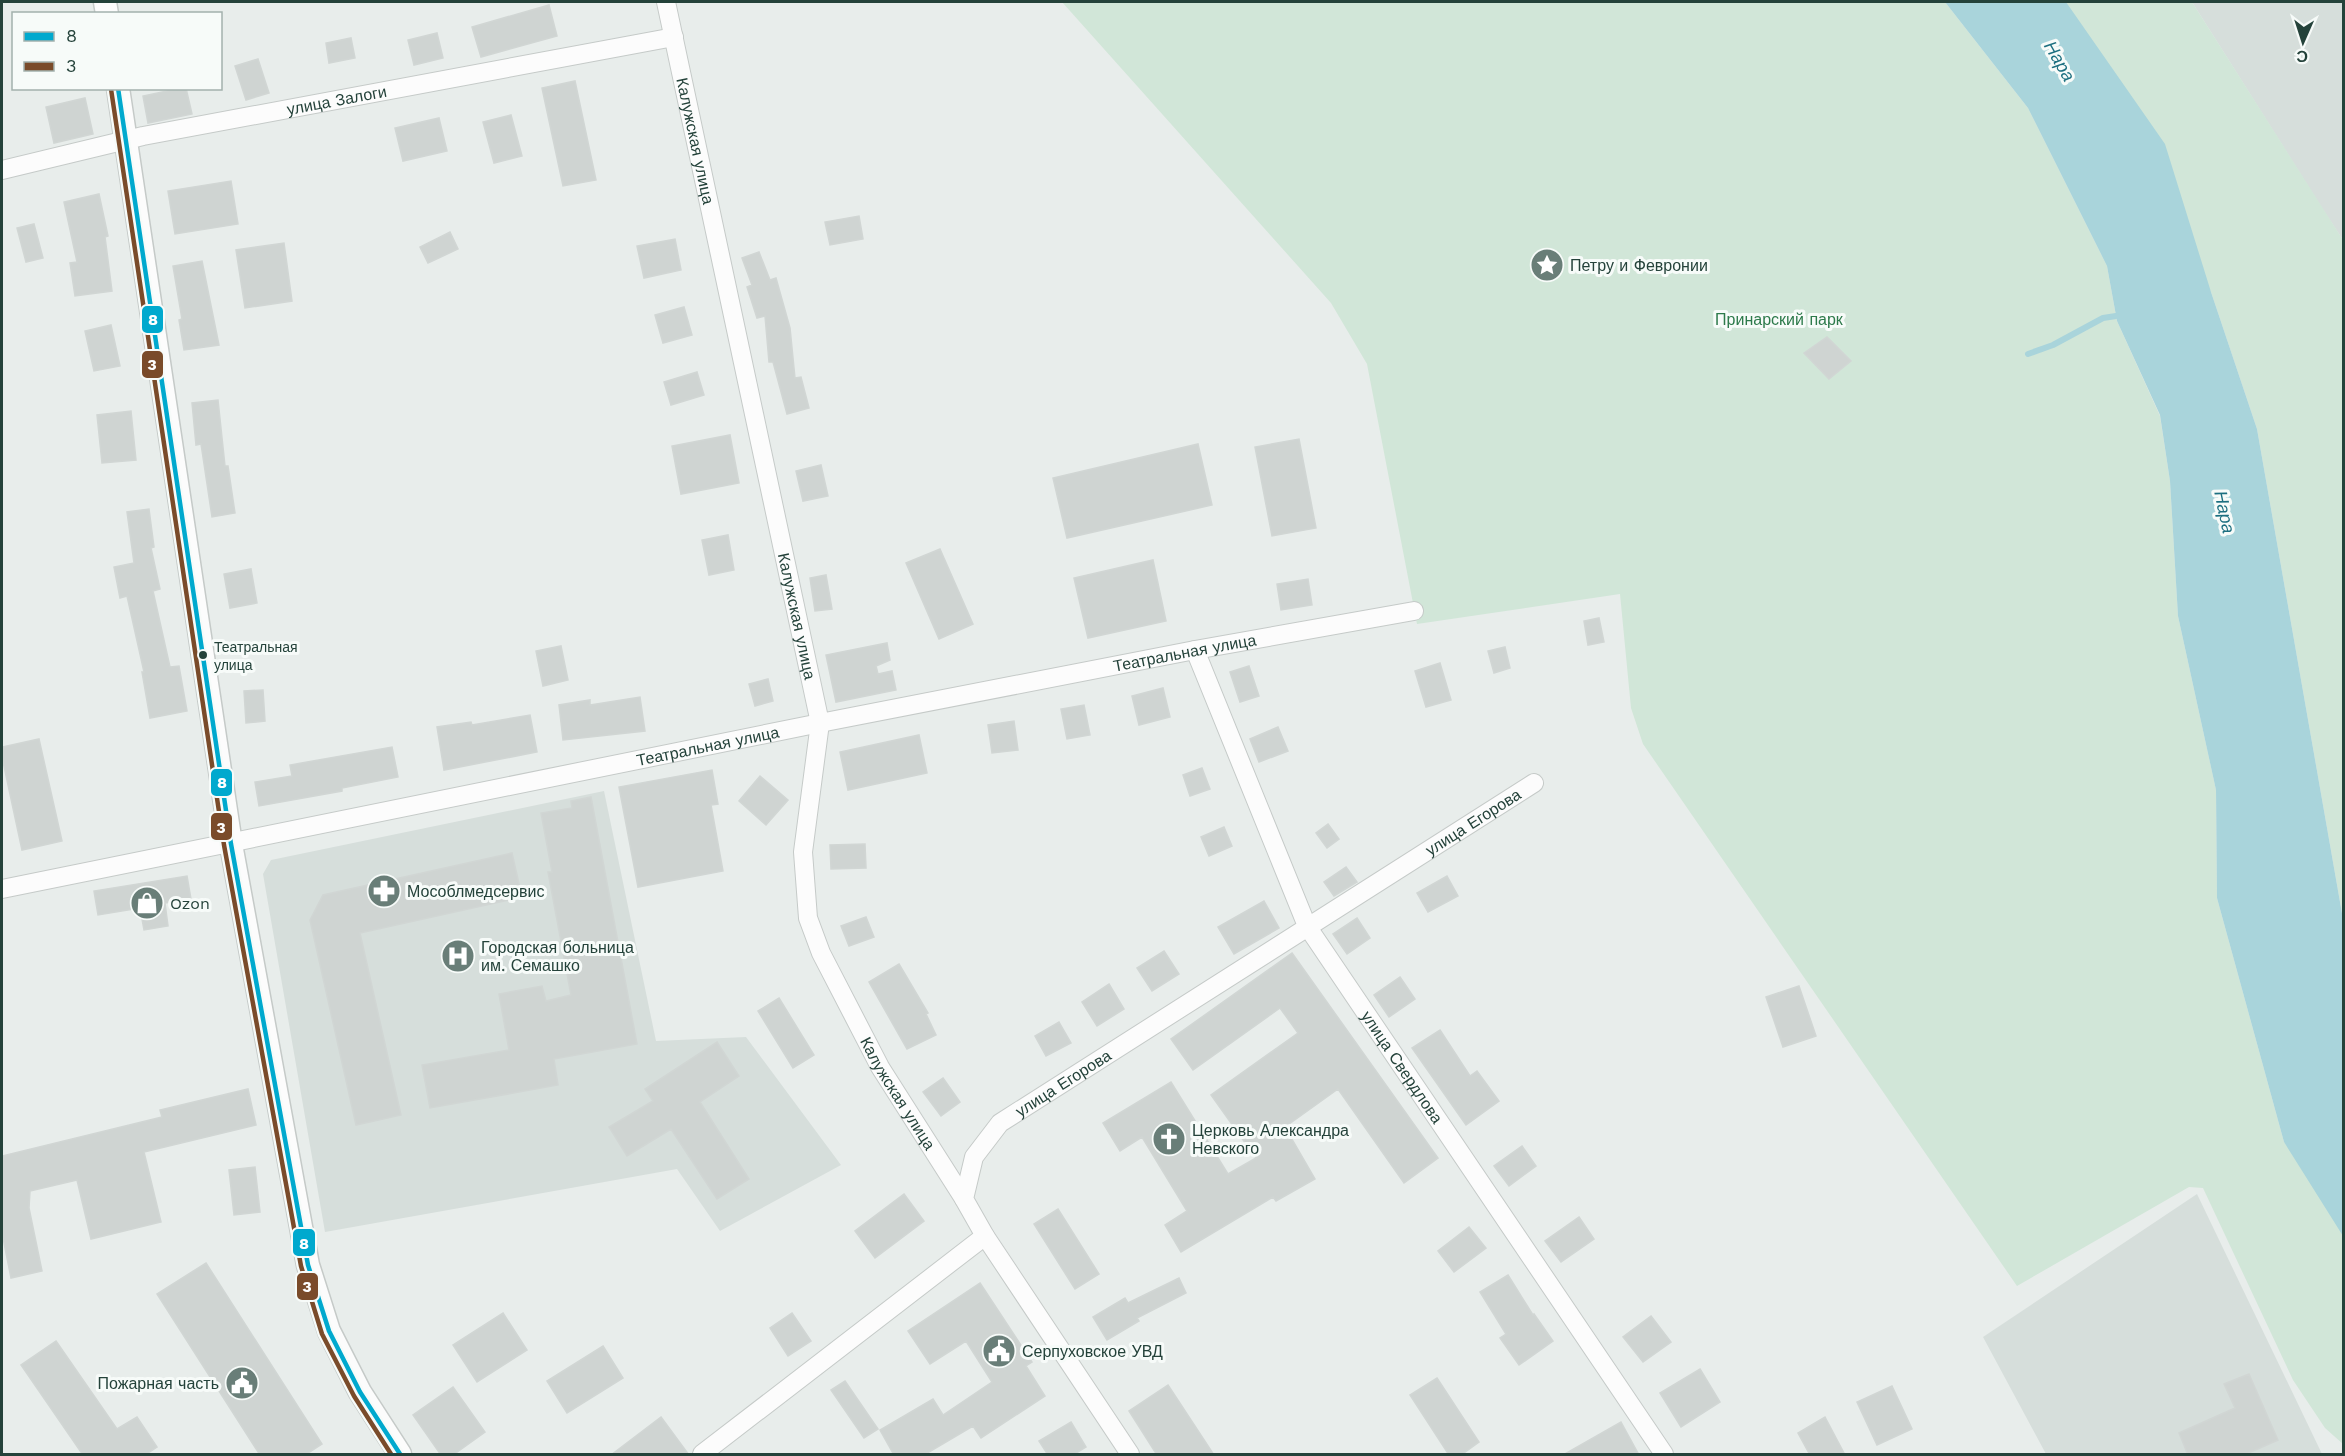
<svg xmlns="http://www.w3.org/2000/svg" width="2345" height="1456" font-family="'Work Sans',sans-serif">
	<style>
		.built { fill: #d6dedb }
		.green { fill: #d1e6d8 }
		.water { fill: #a9d4db }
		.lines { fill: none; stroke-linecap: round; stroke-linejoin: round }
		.stream { stroke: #a9d4db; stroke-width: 6 }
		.building { fill: #cfd4d2; stroke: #d1d6d4; stroke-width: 1.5 }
		.minor-casing { stroke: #c5cac8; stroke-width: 20 }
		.tertiary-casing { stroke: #c5cac8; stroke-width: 25 }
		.minor { stroke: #fcfcfc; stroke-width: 18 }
		.tertiary { stroke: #fcfcfc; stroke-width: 22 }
		.bus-1-casing { stroke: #f7fbf9; stroke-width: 9 }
		.bus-2-casing { stroke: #f7fbf9; stroke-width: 9 }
		.bus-1 { stroke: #00a9ce; stroke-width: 4.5 }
		.bus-2 { stroke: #7a4b2a; stroke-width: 4.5 }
		.bus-dot { fill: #24423a; stroke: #f7fbf9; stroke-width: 2 }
		.labels { text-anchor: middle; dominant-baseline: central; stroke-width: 6; stroke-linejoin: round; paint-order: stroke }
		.bus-label { font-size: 14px; fill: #24423a; stroke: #f7fbf9; text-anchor: start }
		.street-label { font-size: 16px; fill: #24423a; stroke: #f7fbf9 }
		.poi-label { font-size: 16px; fill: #24423a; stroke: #f7fbf9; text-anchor: start }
		.park-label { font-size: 16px; fill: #2d7a4b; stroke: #f7fbf9 }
		.water-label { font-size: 18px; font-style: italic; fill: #1c6f80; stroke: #f7fbf9 }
		.line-badge { stroke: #f7fbf9; stroke-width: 2 }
		.badge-label { font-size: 16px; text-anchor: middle; font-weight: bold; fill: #fff }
	</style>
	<rect width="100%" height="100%" fill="#e8edeb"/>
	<path class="built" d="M2192,2H2343V240L2322,208Z
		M604,791L656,1041L746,1037L841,1165L720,1231L677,1169L325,1232L263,874L271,860Z
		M2197,1194L2322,1454H2046L1983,1337Z"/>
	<path class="green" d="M1062,2H1945L2028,108L2107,266L2117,321L2160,416L2170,481L2178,616L2216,790L2217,898L2284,1142L2343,1217V1444L2325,1428L2293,1380L2203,1188L2189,1187L2017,1286L1643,744L1631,708L1620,594L1417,624L1367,364L1331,303Z
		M2066,2H2192L2343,240V919L2257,429L2211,292Z"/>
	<path class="water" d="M1945,2H2066L2165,144L2211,292L2257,429L2343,919V1236L2284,1142L2217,898L2216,790L2178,616L2170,481L2160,415L2117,321L2107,266L2028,108Z"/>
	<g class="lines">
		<path class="stream" d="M2028,354L2053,345L2103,318L2116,316"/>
	</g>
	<path class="building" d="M549,5L557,36L481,57L472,27Z
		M437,33L443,58L414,65L408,40Z
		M351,38L355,58L329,63L326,43Z
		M258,59L269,93L246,100L235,66Z
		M575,81L596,180L563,186L542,88Z
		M181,88H186L192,114L148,123L143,96Z
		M85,98L93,134L54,143L46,107Z
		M511,115L522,156L494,163L483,122Z
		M439,118L447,151L403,161L395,128Z
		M231,181L238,224L175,234L168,191Z
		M99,194L108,236L105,237L112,291L75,296L70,263L77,262L64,202Z
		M859,216L863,239L830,245L825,222Z
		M34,224L43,258L26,262L17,228Z
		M450,232L458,249L428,263L420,247Z
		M675,239L681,270L644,278L637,246Z
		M284,243L292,301L245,308L236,250Z
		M759,252L770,280L776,278L790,328L795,378L801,377L809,408L787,414L773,362H769L765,316L757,318L747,287L752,285L742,258Z
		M202,261L219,345L184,350L179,320L182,319L173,266Z
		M684,307L692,335L663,343L655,315Z
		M111,325L120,366L94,371L85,331Z
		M1827,337L1851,361L1829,379L1804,353Z
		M697,372L704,395L671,405L664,382Z
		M218,400L225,466H228L235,513L212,517L201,444L196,445L192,403Z
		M131,411L136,460L102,463L97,415Z
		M730,435L739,483L681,494L672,446Z
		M1299,439L1316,528L1272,536L1255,447Z
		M1198,444L1212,505L1067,538L1053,478Z
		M821,465L828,496L803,501L796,471Z
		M149,509L154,547L151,548L160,589L153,591L170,667L179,666L187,711L150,718L142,672H144L127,596L120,598L114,567L134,563L127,512Z
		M728,535L734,570L709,575L702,540Z
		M940,549L973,624L939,639L906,563Z
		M1153,560L1166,621L1088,638L1074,578Z
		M251,569L257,603L230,608L224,574Z
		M826,575L832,609L815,611L810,578Z
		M1308,579L1312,605L1281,610L1277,584Z
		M1599,618L1604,642L1588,645L1584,621Z
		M887,643L890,660L876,666L878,674L892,671L896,690L836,702L826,655Z
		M561,646L568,680L543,686L536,651Z
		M1505,647L1510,668L1494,673L1488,651Z
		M1440,663L1451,700L1426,707L1415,671Z
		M1249,666L1259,696L1240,702L1230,672Z
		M768,679L773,701L755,706L749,684Z
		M1163,688L1170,717L1139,725L1132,696Z
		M263,690L265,721L246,723L244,691Z
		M640,697L645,731L563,740L559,705L590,700V705Z
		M1084,705L1090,735L1067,739L1061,709Z
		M530,715L537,752L444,770L437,727L471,722L472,725Z
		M1014,721L1018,750L992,753L988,725Z
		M1278,727L1288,751L1259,762L1250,739Z
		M919,735L927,773L848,790L840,752Z
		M39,739L62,841L22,850L2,757V747Z
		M392,747L398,777L342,788V791L259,806L255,782L292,776L290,765Z
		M1202,768L1210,789L1190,796L1183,775Z
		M712,770L718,804L711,805L723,871L638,887L619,787Z
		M760,776L788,800L766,825L739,801Z
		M591,797L637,1044L554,1059L558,1085L430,1108L422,1065L509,1050L499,994L542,986L546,1001L571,995L548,872H552L541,813L572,808L571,801Z
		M1328,824L1339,839L1327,848L1316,833Z
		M1224,827L1232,846L1209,856L1201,837Z
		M865,844L866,868L831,869L830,845Z
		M512,853L522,897L360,933L401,1115L356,1125L310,920L323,895Z
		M1346,867L1357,882L1334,896L1324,882Z
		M187,876L191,899L165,903L168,926L144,930L140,908L98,915L94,891Z
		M1447,876L1458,896L1428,912L1417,893Z
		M1264,901L1279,928L1234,954L1218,927Z
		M866,917L874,937L849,946L841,926Z
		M1357,918L1370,938L1347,954L1333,934Z
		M1164,951L1179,974L1152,991L1137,968Z
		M1292,953L1438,1158L1404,1183L1338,1089L1285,1127L1315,1179L1276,1201L1273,1197L1181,1252L1165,1225L1187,1211L1142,1137L1120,1151L1103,1123L1171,1082L1228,1174L1256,1158L1211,1095L1298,1033L1280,1008L1193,1070L1171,1039Z
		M899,964L928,1013L926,1014L936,1035L907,1049L869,982Z
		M1400,977L1415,999L1389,1017L1374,995Z
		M1109,984L1124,1009L1097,1026L1082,1002Z
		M1799,986L1816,1036L1783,1047L1766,997Z
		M779,998L814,1055L793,1068L758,1011Z
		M1059,1022L1071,1043L1046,1056L1035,1036Z
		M1440,1030L1470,1076L1477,1071L1499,1101L1466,1125L1412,1048Z
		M717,1042L739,1076L700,1102L749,1179L717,1199L671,1129L627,1156L609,1127L653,1101L645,1089Z
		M943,1078L960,1102L941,1116L923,1092Z
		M248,1089L256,1125L144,1152L161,1222L91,1239L77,1180L30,1191L29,1208L42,1271L11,1278L2,1233V1156L162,1117L160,1110Z
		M1522,1146L1536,1166L1509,1186L1494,1166Z
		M255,1167L260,1212L234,1215L229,1170Z
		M904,1194L924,1221L875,1258L855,1231Z
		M1058,1209L1099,1274L1075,1289L1034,1224Z
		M1579,1217L1594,1239L1561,1262L1545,1241Z
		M1469,1227L1486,1248L1454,1272L1438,1251Z
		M206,1263L322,1444L305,1455H260L157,1294Z
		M1508,1275L1533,1315L1534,1314L1553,1341L1519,1365L1500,1338L1506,1334L1480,1292Z
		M1179,1278L1186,1293L1137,1318L1139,1321L1107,1340L1093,1317L1125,1298L1128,1303Z
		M980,1283L1032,1362L1026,1366L1045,1396L981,1438L973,1426L924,1455H894L880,1430L933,1399L943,1415L992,1382L966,1341L930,1364L908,1331Z
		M503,1313L527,1350L477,1382L453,1345Z
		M792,1313L811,1341L788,1356L770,1328Z
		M1651,1316L1671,1342L1643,1362L1623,1337Z
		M56,1341L117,1429L137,1417L157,1447L145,1455H83L21,1365Z
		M603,1346L623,1378L567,1413L547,1381Z
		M1700,1369L1720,1402L1681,1427L1660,1393Z
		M2249,1374L2278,1440L2244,1455H2188L2179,1433L2235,1408L2224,1384Z
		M1437,1378L1479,1442L1461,1455H1449L1410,1395Z
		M845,1381L878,1429L864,1438L831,1390Z
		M1168,1385L1214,1455H1157L1129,1411Z
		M1892,1386L1912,1429L1877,1445L1857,1402Z
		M453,1387L485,1432L453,1455H441L413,1415Z
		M661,1417L689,1455H611Z
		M1825,1417L1845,1455H1810L1798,1433Z
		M1071,1422L1086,1447L1073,1455H1048L1039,1441Z
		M1621,1422L1639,1455H1563Z"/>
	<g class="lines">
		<g class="minor-casing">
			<g id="minor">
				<path id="s1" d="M666,2L820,723L803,852L808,918L821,953L880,1067L964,1199"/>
				<path id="s2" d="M2,170L143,136L674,37"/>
				<path id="s3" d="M1195,650L1307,926L1664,1454"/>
				<path id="s4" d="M2,889L820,723L1195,650L1414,611"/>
				<path d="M702,1454L985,1236"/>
				<path id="s5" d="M1130,1454L985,1236L964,1199L974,1157L1000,1123L1534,783"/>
			</g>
		</g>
		<g class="tertiary-casing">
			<path id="tertiary" d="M105,2L107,14
				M118,88L231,844L308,1265L329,1331L360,1392L400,1454"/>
		</g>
		<use href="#minor" class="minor"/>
		<use href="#tertiary" class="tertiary"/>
		<g class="bus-1-casing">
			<path id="bus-1" d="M118,88L231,844L308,1265L329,1331L360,1392L400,1454"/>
		</g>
		<g class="bus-2-casing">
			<path id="bus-2" d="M111,89L224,845L301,1266L322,1334L354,1396L391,1454"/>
		</g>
		<use href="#bus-1" class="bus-1"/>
		<use href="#bus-2" class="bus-2"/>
	</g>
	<defs>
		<g id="sight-disc" transform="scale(1.725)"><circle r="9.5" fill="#697e78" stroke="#f7fbf9"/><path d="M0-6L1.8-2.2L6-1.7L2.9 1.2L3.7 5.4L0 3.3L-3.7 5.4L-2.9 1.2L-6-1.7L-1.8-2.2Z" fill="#fff"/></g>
		<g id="pharmacy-disc" transform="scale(1.725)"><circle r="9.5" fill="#697e78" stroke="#f7fbf9"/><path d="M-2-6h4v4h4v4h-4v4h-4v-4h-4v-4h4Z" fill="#fff"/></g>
		<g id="shop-disc" transform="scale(1.725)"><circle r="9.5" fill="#697e78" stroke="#f7fbf9"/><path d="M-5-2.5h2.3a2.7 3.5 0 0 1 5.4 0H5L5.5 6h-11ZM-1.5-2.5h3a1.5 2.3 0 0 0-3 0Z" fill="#fff"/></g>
		<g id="hospital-disc" transform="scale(1.725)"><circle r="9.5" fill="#697e78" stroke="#f7fbf9"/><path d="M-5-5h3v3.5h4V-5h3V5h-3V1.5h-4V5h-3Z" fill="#fff"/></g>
		<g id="church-disc" transform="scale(1.725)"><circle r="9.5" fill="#697e78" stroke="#f7fbf9"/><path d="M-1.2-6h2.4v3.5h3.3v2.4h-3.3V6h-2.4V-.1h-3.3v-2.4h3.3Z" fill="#fff"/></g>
		<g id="civic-disc" transform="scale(1.725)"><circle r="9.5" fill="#697e78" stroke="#f7fbf9"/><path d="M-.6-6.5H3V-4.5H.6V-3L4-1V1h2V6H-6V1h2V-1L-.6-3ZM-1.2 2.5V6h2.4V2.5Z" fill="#fff"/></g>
	</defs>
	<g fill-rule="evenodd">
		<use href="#sight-disc" x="1547" y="265"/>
		<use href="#pharmacy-disc" x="384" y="891"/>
		<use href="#shop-disc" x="147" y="903"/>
		<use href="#hospital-disc" x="458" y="956"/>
		<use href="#church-disc" x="1169" y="1139"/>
		<use href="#civic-disc" x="999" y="1351"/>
		<use href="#civic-disc" x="242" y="1383"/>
	</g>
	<circle class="bus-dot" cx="203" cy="655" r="5"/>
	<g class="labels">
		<g class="bus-label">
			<text x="214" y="647">Театральная<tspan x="214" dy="18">улица</tspan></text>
		</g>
		<g class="street-label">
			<text stroke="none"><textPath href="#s2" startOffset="342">улица Залоги</textPath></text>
			<text stroke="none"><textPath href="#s1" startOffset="142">Калужская улица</textPath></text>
			<text stroke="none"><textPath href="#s1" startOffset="628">Калужская улица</textPath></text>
			<text stroke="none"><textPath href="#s4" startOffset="1206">Театральная улица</textPath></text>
			<text stroke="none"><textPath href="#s4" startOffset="720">Театральная улица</textPath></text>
			<text stroke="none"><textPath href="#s5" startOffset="951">улица Егорова</textPath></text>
			<text stroke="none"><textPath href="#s3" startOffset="468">улица Свердлова</textPath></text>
			<text stroke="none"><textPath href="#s5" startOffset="465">улица Егорова</textPath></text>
			<text stroke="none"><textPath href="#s1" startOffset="1131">Калужская улица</textPath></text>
		</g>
		<g class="poi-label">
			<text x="1570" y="265">Петру и Февронии</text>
			<text x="407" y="891">Мособлмедсервис</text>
			<text x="170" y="903">Ozon</text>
			<text x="481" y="947">Городская больница<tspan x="481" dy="18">им. Семашко</tspan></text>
			<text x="1192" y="1130">Церковь Александра<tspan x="1192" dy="18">Невского</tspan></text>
			<text x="1022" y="1351">Серпуховское УВД</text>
			<text x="219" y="1383" text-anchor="end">Пожарная часть</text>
		</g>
		<g class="park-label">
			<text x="1779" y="319">Принарский парк</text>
		</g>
		<g class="water-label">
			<text transform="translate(2060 61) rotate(60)">Нара</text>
			<text transform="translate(2225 512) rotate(78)">Нара</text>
		</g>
	</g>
	<g class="line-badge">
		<rect x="141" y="305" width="23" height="29" rx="6" fill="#00a9ce"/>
		<rect x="141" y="350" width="23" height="29" rx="6" fill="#7a4b2a"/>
		<rect x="210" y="768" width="23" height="29" rx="6" fill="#00a9ce"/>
		<rect x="210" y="812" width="23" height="29" rx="6" fill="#7a4b2a"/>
		<rect x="292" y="1228" width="24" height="29" rx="6" fill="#00a9ce"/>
		<rect x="296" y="1272" width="23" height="29" rx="6" fill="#7a4b2a"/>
	</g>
	<g class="badge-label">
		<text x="153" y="325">8</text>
		<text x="152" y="370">3</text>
		<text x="222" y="788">8</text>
		<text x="221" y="833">3</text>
		<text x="304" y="1249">8</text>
		<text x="307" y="1292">3</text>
	</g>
	<rect width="2345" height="1456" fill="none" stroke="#24423a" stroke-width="6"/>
	<rect x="12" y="12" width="210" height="78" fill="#f7fbf9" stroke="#a3b1ad" stroke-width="1.5"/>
	<rect x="24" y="32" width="30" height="9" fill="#00a9ce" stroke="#a3b1ad" stroke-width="1.5"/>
	<text x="66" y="42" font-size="18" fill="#24423a">8</text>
	<rect x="24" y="62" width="30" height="9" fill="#7a4b2a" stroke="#a3b1ad" stroke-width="1.5"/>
	<text x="66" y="72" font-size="18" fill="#24423a">3</text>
	<g transform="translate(2303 42) rotate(183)" stroke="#f7fbf9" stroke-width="4.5" paint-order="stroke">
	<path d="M0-4.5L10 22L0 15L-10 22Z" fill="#24423a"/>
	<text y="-9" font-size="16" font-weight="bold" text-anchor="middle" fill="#24423a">С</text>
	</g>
</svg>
